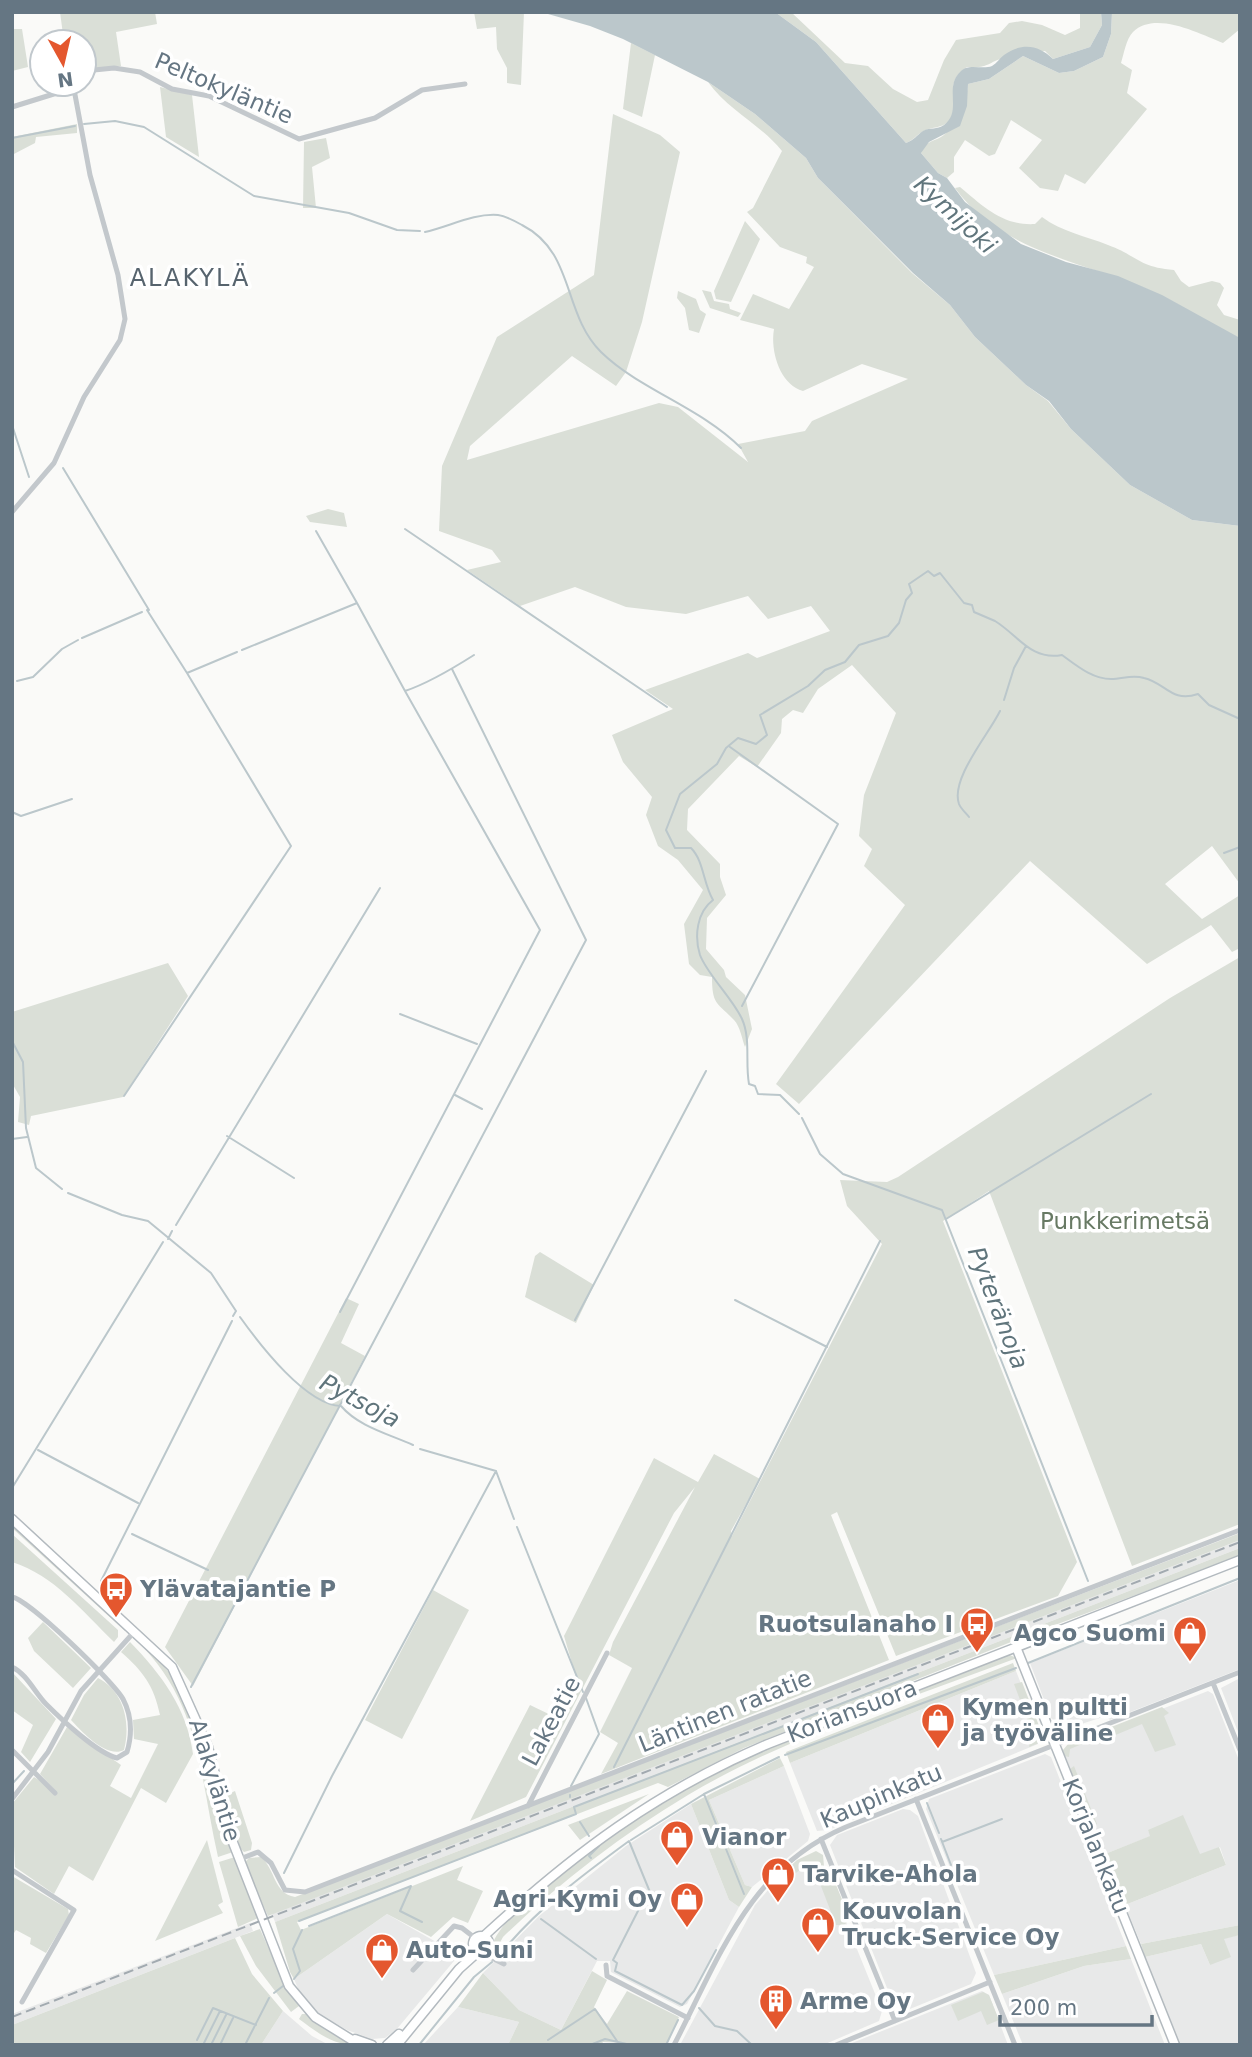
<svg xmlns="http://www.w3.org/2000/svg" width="1252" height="2057" font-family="'DejaVu Sans',sans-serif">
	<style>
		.built { fill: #e8e9e9 }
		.green { fill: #dadfd7 }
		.water { fill: #bbc7cb }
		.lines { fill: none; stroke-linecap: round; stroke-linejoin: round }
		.stream { stroke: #bbc7cb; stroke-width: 2 }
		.secondary-casing { stroke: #b3babf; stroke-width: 11 }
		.street { stroke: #c3c8cc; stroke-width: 5 }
		.secondary { stroke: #fff; stroke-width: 8 }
		.rail { stroke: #a2aab0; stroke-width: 2; stroke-dasharray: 10 5; stroke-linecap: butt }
		.labels { text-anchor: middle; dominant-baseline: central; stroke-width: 7; stroke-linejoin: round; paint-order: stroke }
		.street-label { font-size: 23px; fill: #657683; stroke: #fff }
		.park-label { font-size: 23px; fill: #687a64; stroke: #fff }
		.poi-label { font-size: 23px; font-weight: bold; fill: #657683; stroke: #fff; text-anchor: start }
		.water-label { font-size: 24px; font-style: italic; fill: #60757c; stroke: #fff }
		.neighbourhood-label { font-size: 24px; letter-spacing: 2px; fill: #57646e; stroke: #fff }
	</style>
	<rect width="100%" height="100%" fill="#fafaf8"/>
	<path class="built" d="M1240,1540V1548L275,1922L272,1914Z
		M1240,1580V1669L1110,1720L1106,1716L1066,1729L1051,1718L1030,1663Z
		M1016,1671L1041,1734L1038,1744L828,1830L817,1831L790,1763Z
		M1240,1678V1737L1221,1688Z
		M1208,1691L1213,1694L1240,1763V1925L1141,1944L1125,1905L1226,1865L1220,1847L1200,1855L1148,1830L1151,1836L1105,1854L1064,1753L1067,1746Z
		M1045,1754L1051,1757L1126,1946L994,1975L926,1809L929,1799Z
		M784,1766L810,1834L808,1841L752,1887L745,1885L709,1800Z
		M691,1804L729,1900L739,1907L687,2004L680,2007L611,1972L610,1961H597L561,2030L519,2010L483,1973L539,1916L626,1846Z
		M903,1809L910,1810L918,1816L976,1973L971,1984L905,2011L893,2003L830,1845L837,1835Z
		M805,1857L821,1860L882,2011L879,2021L823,2045H680L755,1905L776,1881Z
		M387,1914L459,1955L396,2030L385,2038L372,2039L347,2030L317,2013L301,1996L294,1979Z
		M250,1923L253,1931L240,1936L12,2025V2014Z
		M1240,1935V2045H1180L1145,1957L1201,1944L1210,1965L1224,1938Z
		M1131,1959L1165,2045H1023L1002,1994L1084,1966Z
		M982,1991L989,1995L1008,2045H847Z
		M458,2007L519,2022L508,2045H423Z
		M283,2011L312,2036L329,2045H261Z"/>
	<path class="green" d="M60,12H155L157,24L116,32L121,66L84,69V42H64Z
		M474,12H524L521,85L507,83V68L497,49L496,27L477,29Z
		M775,12H791L845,63L868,66L893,89L917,102L928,100L944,60L956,40L1000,33L1009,23L1022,21L1042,25L1065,35L1080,28V12H1101L1102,25L1090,47L1053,59L1045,51C1032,53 1018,55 1005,58C989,61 989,69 967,67C940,84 963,105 949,121C941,129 933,126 924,131C917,134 914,140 906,143L816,42Z
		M1112,12H1240V29L1223,43C1200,34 1155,10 1133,32C1126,39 1124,54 1121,63L1132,70L1127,93L1147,109L1085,184L1065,174L1058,191L1040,188L1019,168L1042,140L1011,120L995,154L989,156L965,140L954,157V172L947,178L938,173L921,153C924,142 932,142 941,137C957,127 967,100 968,84L989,79L1023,56L1059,73L1074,71L1103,57L1111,34Z
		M12,29H22L28,67L12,71Z
		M631,43L655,55L642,117L623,109Z
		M708,82L755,114L806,158L818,178L912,273L950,305L975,337L1026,385L1048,401L1071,429L1130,485L1192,520L1240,526V884L1212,846L1165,884L1202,919L1240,895V948L1232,952L1211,925L1147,964L1030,861L799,1104L776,1084L905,905L864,866L872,849L859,836L864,795L896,713L852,665L818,689L803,713L793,710L782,719L781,733L757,767L739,756L688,809L687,830L720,864V877L726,895L707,918L706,949L724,970L726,977L745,995L752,1029L745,1047C742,1039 740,1026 734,1020C717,1002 712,1005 712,977L700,975L689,964L684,924L703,890L678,860L658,846L646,815L652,797L623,762L612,735L673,709L645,690L748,653L757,658L830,631L811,606L768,619L748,596L686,614L626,607L575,587L520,606L467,570L501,562L492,550L439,531L442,466L497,337L594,275L613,114L660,135L680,152L642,322L626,372L616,386L572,356L470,446L467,460L659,403L678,407L748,462L738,444L805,431L812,421L908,379L862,364L803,391C780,385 770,351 774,329L740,320L753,294L789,309L814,267L806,263L807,257L780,247L747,212L753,208L782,151C760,124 728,110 708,82Z
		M160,87L192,95L199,157L166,137Z
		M77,124V133L36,137L35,143L12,155V137Z
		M326,138L330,158L312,167L316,208H303L304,142Z
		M960,187C984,207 1003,226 1035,224L1042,217C1062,232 1086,236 1108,245C1138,256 1138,267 1174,270L1181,281L1189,287L1212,281L1220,283L1224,288L1217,305L1224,315L1240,320V338C1212,328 1187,307 1160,295C1091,262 1003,255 955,188Z
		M745,221L760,239L731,302L716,299L714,291Z
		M702,290L711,292L714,301L729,304L730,309L741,313L738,317L710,308Z
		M678,291L696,299L700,310L706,314L699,333L689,330L685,308L677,298Z
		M328,509L344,513L347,527L310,522L306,516Z
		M1240,957V1524L1132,1566L989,1191L943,1221L1077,1562L1058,1596L896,1656L837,1512L831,1515L889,1660L601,1774L618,1743L600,1732L632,1668L609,1655L613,1642L695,1487L674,1513L526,1797L470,1821L530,1705L557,1718L577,1680L564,1636L654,1458L698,1482L714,1454L760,1479L731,1531L732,1536L882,1244L847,1206L840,1180L887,1182L898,1177L1170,998Z
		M168,963L188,996L123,1097L31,1116L29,1125L18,1122L20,1097L12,1083V1012Z
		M540,1252L594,1285L576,1323L525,1297L535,1256Z
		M346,1298L359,1304L341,1343L365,1356L193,1686L165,1647Z
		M12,1524L125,1627V1631L12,1528Z
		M1240,1533V1540L268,1916L244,1863L249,1858L261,1857C276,1870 273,1893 295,1897Z
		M12,1534L118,1630V1637L114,1642C83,1612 54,1575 12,1562Z
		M1240,1548V1556L1039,1631L744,1748L668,1787L658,1783L297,1922L301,1930L463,1866L457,1880L483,1891L468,1923L453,1917L431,1937L387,1914L294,1979L290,1972L275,1922Z
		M433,1590L469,1610L402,1739L365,1720Z
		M43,1622L91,1668L73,1688L34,1651L28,1638Z
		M135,1639C141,1641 146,1647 151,1652C205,1703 210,1786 233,1852L218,1857C199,1774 201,1702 135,1639Z
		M130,1642C161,1674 187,1708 193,1754L166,1803L141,1788L93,1881L69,1866L54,1894L15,1867L12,1804L34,1777L55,1790L40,1774L67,1727L121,1765L110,1786L131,1798L158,1744L134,1739L133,1720L160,1715C154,1686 143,1671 121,1652Z
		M1007,1654L1017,1658C907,1700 789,1735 688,1795C621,1835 559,1883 503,1937L497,1948L493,1942C506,1916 531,1899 553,1880C613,1831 677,1789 748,1756Z
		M1013,1663L1016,1671L790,1763L786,1752Z
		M12,1672L56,1719L30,1762L21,1752L33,1725L12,1710Z
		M98,1678C124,1691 131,1723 124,1750C107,1759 82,1732 71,1720L84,1695Z
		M1022,1682L1043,1736L1039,1743L1029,1747L1031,1729L1014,1684Z
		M1162,1707L1169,1713L1164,1716L1176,1745L1155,1752L1142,1724L1101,1741L1099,1737L1070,1749L1069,1757L1064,1756L1063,1750L1068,1744Z
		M780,1758L784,1766L709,1800L745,1885L752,1887L739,1907L729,1900L691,1804Z
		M1074,1766L1097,1824L1094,1825L1070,1769Z
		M235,1791L252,1843L251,1850L244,1852L240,1848L226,1795Z
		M649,1794L580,1840L568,1825Z
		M1183,1815L1200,1854L1219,1847L1226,1865L1125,1905L1105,1854L1150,1836L1148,1830Z
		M207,1840L223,1902L218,1905L223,1913L155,1941Z
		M816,1851L823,1855L824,1866L809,1864L778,1885H770L797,1860Z
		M235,1857L258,1918L238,1927L219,1862Z
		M828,1874L832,1875L850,1919L844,1925H836L819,1881Z
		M12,1876L68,1909L69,1915L46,1953L30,1944L31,1938L16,1930L12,1936Z
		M1240,1925V1935L1224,1939L1231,1957L1210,1965L1201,1944L1145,1957L1141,1944Z
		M260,1929L283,1981L299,2006L291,2012L256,1966L240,1936Z
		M235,1938L252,1974L283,2011L261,2045H12V2025Z
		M1126,1946L1131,1959L1084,1966L1002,1994L994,1975Z
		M592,1971L607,1980L594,2007L607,2024L627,1991L679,2017L667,2045L603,2042L601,2045H508L519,2022L458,2007L483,1973L519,2010L561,2030Z
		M983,1992L989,1995L999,2020L987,2025L981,2011L958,2021L951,2005Z
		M302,2014H306L357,2045C332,2045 318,2033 299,2019Z"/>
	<path class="water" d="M541,12H775L816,42L906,143C914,140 917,135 923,131C930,127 937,130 944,125C963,111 943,87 961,71C969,63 982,70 992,66C997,63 1000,58 1004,55C1022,42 1039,45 1053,59L1090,47L1102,25L1101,12H1112L1111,34L1103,57L1074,71L1059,73L1023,56L989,79L968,84L967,106L960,126L929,142L921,153L938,173L947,178L965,202L1021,244L1066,262L1118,276L1162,295L1240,338V526L1192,520L1130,485L1071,429L1049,401L1026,385L975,337L950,305L913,273L818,178L806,158L755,114L708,82L623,39L590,26Z"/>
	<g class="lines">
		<path class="stream" d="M84,124L115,121L144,127L254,196L349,213L397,230L420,231
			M12,138L75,126
			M425,232C448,227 474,213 498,215C506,216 515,221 522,225C575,252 562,313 601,352C640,390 700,407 741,448
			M12,425L29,477
			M63,468L149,610
			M405,529L667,707
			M316,531L357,603
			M147,610L187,673L237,652
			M82,638L142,612
			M242,650L357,603L405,691C429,683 452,669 474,655
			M17,681L33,677L62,649L78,640
			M12,682H13
			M1004,700L1014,668L1026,646
			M730,747L838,824L742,1006
			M12,812L21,816L72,799
			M969,817C966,813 961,809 959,804C950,779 989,734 1000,711
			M1224,853L1240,847
			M400,1014L477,1044
			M12,1041L23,1062L26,1128L36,1168L62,1189
			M455,1095L482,1109
			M124,1096L291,846L187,673
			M799,1114L780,1095L758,1094L755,1086L749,1084C745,1063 751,1039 742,1019C733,999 707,974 700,955C694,936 697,912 713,900C703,883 704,861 691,848H675L666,830L680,794L717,764L726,748L738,738L756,744L767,735L760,715L808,686L825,670L845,662L859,645L888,636L899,623L906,600L912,593L909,584L928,571L934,576L940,573L964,603L972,605L974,612C981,615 988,618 995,621C1018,635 1031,661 1062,655C1076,665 1092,679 1111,679C1123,679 1132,674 1144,678C1166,683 1171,703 1198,694L1209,705L1240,719
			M802,1118L820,1154L843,1174L942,1210L1088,1581
			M227,1136L294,1178
			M12,1139L27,1137
			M68,1193L122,1215L148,1221L211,1273L236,1311L233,1316
			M946,1219L1151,1094
			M176,1225L380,888
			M168,1239L172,1231
			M735,1300L827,1347
			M340,1312L540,930L405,691
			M240,1317C260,1345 306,1405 341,1406C359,1427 389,1434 413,1445
			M575,1320L706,1071
			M420,1449L496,1471L514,1519
			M38,1450L138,1503
			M12,1488L163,1242
			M517,1527L583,1692
			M132,1534L208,1570
			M101,1581L232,1321
			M1028,1663L1240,1578
			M191,1687L586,940L452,669
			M785,1755L1016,1668
			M614,1767L880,1241
			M12,1784L24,1771
			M571,1786L599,1734L586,1698
			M704,1794L779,1757
			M570,1795V1797
			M927,1803L939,1833
			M580,1822L589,1836
			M941,1839L951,1865
			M631,1840L704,1794L744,1894
			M942,1842L1002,1819
			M591,1858L589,1856L599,1846
			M284,1873L332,1776L496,1471
			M541,1919L596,1959
			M299,1921L576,1814L574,1807L918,1674
			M309,1926L411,1886L400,1911L422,1922
			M502,1952C538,1908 584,1874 629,1841L652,1897L641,1905L613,1960L617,1963L615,1971L682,2005L694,1991L716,1950
			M294,1979L300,1971L293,1949L302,1930
			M274,1993L283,1986
			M699,2008L715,2026L737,2031L752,2045
			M197,2040L213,2008L256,2025
			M548,2040L595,2009L617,2041
			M203,2045L220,2011
			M211,2045L226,2015
			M220,2045L233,2018
			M245,2045L269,1998
			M419,2045L474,1977L492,1962
			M590,2045L605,2039L631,2045
			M666,2045L678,2020"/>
		<g class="secondary-casing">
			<path id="secondary" d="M12,1519L172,1667L208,1747L232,1840L289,1986L315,2017L360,2045
				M1016,1647L1175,2045
				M473 1944a8 8 0 1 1 16 0a8 8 0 1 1-16 0Z
				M484,1936C573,1854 655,1792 768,1744L1240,1560
				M355,2039L372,2045
				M387,2045L399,2034
				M397,2045L459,1969L478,1952"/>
		</g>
		<path class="street" d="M84,71L114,68L140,72L172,89L209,96L299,139L375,118L422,90L465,84
			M12,107L73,88
			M12,512L54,463L84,397L120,340L125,319L118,275L90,175L73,84
			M12,1597C28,1599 114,1682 123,1699C132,1716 132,1735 127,1752L117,1758C97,1753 61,1719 46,1704C35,1693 27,1674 12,1667
			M1213,1683L1240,1750
			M12,1750L55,1793
			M12,1799L48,1752L81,1691L135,1631
			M916,1799L1015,2045
			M528,1806L607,1653
			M821,1839L895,2021
			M240,1859L258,1852L271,1863L285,1890L305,1892L1240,1530
			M12,1870L74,1910L22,2002
			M489,1945L503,1961
			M480,1952L504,1964
			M606,1965L607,1976L688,2018
			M413,1970L454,1926L462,1928L475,1938
			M674,2045C719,1958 749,1868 846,1827L1240,1672
			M836,2045L990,1982"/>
		<use href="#secondary" class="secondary"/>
		<path class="rail" d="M12,2017L1240,1542"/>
	</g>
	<defs>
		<g id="bus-pin" transform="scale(1.75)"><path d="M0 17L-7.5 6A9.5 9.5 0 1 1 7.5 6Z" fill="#e4572e" stroke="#fff"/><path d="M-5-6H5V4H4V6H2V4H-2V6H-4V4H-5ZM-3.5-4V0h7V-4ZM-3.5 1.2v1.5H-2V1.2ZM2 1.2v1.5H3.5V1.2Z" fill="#fff"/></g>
		<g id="shop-pin" transform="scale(1.75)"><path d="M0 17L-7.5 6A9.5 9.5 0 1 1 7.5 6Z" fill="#e4572e" stroke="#fff"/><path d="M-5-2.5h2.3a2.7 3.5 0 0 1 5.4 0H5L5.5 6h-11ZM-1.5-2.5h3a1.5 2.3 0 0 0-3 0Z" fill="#fff"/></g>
		<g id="building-pin" transform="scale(1.75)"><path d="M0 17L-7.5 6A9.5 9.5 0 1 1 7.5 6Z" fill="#e4572e" stroke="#fff"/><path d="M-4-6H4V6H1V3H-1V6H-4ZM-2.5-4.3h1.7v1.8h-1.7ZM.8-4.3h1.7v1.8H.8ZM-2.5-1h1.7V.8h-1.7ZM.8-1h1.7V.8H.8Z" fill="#fff"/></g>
	</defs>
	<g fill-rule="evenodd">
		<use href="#bus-pin" x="116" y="1589"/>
		<use href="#bus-pin" x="977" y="1624"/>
		<use href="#shop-pin" x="1190" y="1633"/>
		<use href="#shop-pin" x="938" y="1720"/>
		<use href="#shop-pin" x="677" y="1837"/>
		<use href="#shop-pin" x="778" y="1874"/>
		<use href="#shop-pin" x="687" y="1899"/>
		<use href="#shop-pin" x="818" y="1924"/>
		<use href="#shop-pin" x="382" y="1950"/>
		<use href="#building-pin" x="776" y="2001"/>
	</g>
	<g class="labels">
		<g class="street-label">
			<text transform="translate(224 88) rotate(23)">Peltokyläntie</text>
			<text transform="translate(725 1711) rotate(-22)">Läntinen ratatie</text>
			<text transform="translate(852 1711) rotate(-21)">Koriansuora</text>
			<text transform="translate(551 1721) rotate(-62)">Lakeatie</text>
			<text transform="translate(215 1780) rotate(73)">Alakyläntie</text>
			<text transform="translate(881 1796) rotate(-23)">Kaupinkatu</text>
			<text transform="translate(1096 1846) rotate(68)">Korjalankatu</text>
		</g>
		<g class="park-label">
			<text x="1125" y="1221">Punkkerimetsä</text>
		</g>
		<g class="poi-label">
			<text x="140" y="1589">Ylävatajantie P</text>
			<text x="953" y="1624" text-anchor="end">Ruotsulanaho I</text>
			<text x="1166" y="1633" text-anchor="end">Agco Suomi</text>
			<text x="962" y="1707">Kymen pultti<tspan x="962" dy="26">ja työväline</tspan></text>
			<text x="702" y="1837">Vianor</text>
			<text x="802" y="1874">Tarvike-Ahola</text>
			<text x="662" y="1899" text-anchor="end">Agri-Kymi Oy</text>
			<text x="842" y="1911">Kouvolan<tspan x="842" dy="26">Truck-Service Oy</tspan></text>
			<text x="406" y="1950">Auto-Suni</text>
			<text x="800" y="2001">Arme Oy</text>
		</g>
		<g class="water-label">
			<text transform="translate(955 215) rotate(43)">Kymijoki</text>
			<text transform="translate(998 1308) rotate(69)">Pyteränoja</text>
			<text transform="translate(360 1401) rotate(28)">Pytsoja</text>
		</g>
		<g class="neighbourhood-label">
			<text x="190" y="278">ALAKYLÄ</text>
		</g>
	</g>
	<rect width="1252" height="2057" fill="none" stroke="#657683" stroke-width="28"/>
	<g transform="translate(63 63) rotate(172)"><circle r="33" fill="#ffffff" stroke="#c1c8cd" stroke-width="2"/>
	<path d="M0-5L12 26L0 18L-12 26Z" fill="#e4572e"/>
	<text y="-10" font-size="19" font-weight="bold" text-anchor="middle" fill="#657683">N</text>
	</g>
	<path d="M1000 2015v10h152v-10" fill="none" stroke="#657683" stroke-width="3.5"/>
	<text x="1010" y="2015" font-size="21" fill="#657683" stroke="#ffffff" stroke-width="5" paint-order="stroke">200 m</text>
</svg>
